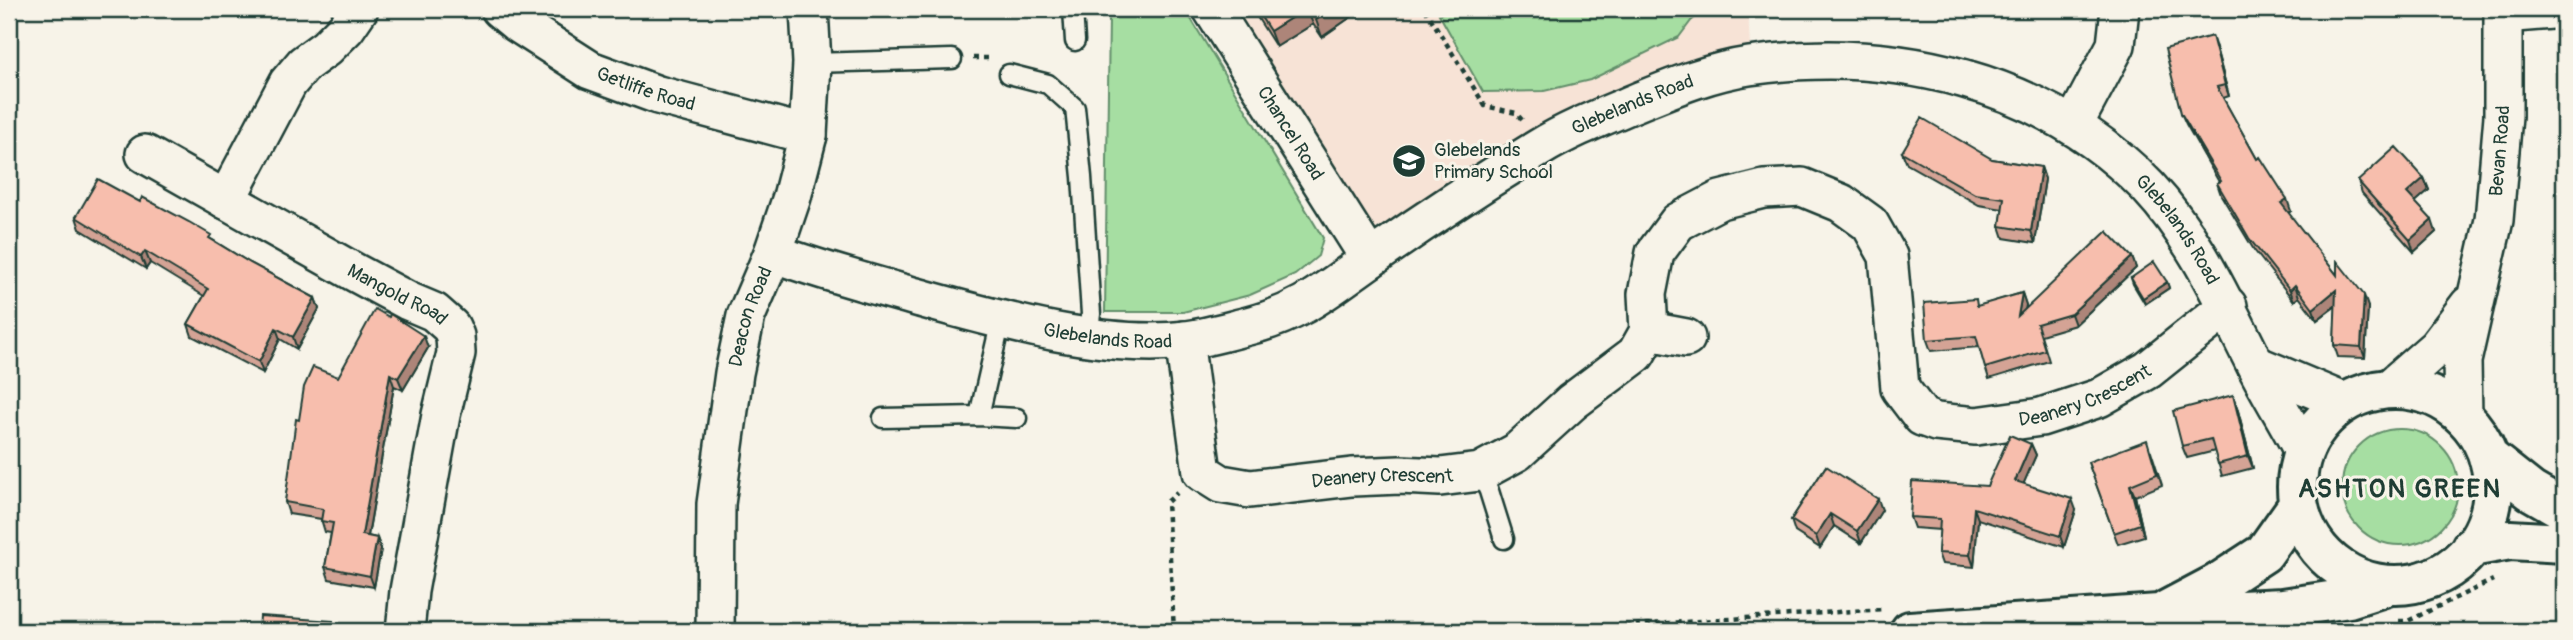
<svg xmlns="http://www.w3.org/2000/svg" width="2573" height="640" font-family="Pangolin,sans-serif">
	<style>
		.built { fill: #f7e3d6 }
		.green { fill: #a6dea2; stroke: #628e6b; stroke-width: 2 }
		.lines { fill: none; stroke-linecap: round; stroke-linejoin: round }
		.service-casing { stroke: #1f3d34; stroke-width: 23 }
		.minor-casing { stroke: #1f3d34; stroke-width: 42 }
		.tertiary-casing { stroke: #1f3d34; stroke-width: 44 }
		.path { stroke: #1f3d34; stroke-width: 4.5; stroke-dasharray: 5 5; stroke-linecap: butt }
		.service { stroke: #f7f3e8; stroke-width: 18 }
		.minor { stroke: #f7f3e8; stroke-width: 37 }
		.tertiary { stroke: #f7f3e8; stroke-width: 38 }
		.wall { fill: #d4a395; stroke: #1f3d34; stroke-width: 2 }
		.shaded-wall { fill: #ad8579; stroke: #1f3d34; stroke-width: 2 }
		.building { fill: #f7bead; stroke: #1f3d34; stroke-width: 2 }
		.labels { text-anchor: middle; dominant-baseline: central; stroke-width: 6; stroke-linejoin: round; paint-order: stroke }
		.street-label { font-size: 19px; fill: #1f3d34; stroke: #f7f3e8 }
		.poi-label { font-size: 19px; fill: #1f3d34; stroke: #f7f3e8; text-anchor: start }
		.district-label { font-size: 26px; font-weight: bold; letter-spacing: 2px; fill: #1f3d34; stroke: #f7f3e8 }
	</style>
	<rect width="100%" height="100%" fill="#f7f3e8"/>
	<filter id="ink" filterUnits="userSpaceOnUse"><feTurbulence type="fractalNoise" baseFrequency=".0143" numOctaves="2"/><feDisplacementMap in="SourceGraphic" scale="14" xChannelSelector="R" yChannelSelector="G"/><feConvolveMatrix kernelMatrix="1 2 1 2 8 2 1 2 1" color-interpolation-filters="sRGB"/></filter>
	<g filter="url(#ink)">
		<path class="built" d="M1226,9H1748L1750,47L1607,93L1374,230Z"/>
		<path class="green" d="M1104,9H1185L1323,238L1318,256L1295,275L1250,295L1183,312H1105L1109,17Z
			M1457,9H1705L1691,21L1679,37L1590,80L1544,91L1483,92L1439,14Z
			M2342 487a58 58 0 1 1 116 0a58 58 0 1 1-116 0Z"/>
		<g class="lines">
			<g class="service-casing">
				<path id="service" d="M1073,9L1075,41
					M812,63L952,59
					M1009,74L1048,84L1075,108L1082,177L1091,314L1088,336
					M979,416L1001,320
					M883,418L979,416L1017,418
					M1480,472L1489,491L1504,539"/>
			</g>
			<g class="minor-casing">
				<g id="minor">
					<path id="s1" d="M500,9L517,23L590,70L658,95L808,135"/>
					<path id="s2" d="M1212,9L1370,259"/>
					<path d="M2503,14L2564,9"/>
					<path d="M2073,126L2116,45L2120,9"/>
					<path id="s3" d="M145,154L354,272L408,301L434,312L451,327L455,336L456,353L441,415L409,591L405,631"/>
					<path d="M226,200L288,83L304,64L326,48L346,28L359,9"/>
					<path id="s4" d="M773,253C821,271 870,284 920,298C999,320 1104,350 1186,340C1207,337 1228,331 1248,326C1302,313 1330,287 1373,257C1427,219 1483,182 1539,148C1570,129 1604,116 1637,102C1674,87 1709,72 1749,66C1892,45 2045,80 2148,187C2196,238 2224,303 2255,364C2270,394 2288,422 2303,451"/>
					<path d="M1649,331L1686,338"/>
					<path id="s5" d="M1184,340L1202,472L1221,484L1250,489L1352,477L1400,475L1440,477L1480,472L1517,452L1572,402L1636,354L1649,331L1647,294L1655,253L1678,222L1720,200L1764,189L1802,187L1841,203L1870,224L1888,256L1900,388L1922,417L1936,422L1976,426L2041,417L2099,398L2148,370L2228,306"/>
					<path d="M2256,365L2344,402"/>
					<path d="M2390,388L2437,347L2469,305"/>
					<path id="s6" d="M2463,417L2462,361L2494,220L2503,116V9"/>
					<path id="s7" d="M715,631L716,504L734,373L746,316L773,253L792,197L808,135L812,63L809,9"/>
				</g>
			</g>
			<g class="tertiary-casing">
				<path id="tertiary" d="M2297 487a98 98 0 1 1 196 0a98 98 0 1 1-196 0Z
					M2488,457L2531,491L2564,510
					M2471,547L2510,540L2564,543
					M2167,610L2218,583L2264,553L2298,505
					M1910,631L2159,614L2283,608L2349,598L2390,585"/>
			</g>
			<path class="path" d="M1425,9L1485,106L1516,113L1523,121
				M973,58H989L992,60
				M2399,621H2408L2493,580
				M1174,631L1167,502L1177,493
				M1546,631L1884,609"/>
			<use href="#service" class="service"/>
			<use href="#minor" class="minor"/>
			<use href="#tertiary" class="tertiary"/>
		</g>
		<path class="wall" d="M1252,9H1361V10L1322,37L1313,24L1276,47Z
			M2216,48L2229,96L2223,98L2257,159L2291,211L2288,213L2337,275L2368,307L2365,358L2338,357L2334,345L2336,306L2317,320L2299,297L2294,301L2254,250L2221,195L2217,183L2219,182L2186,124L2181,113Z
			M1902,152L1992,159L2041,167L2045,179L2035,243L2004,238L2000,226L2003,209L1979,205L1907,164Z
			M2424,178L2429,190L2415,202L2436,232L2414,252L2362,193L2358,181Z
			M140,202L213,240L250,263L315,298L319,309L297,349L280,339L263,373L192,336L188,324L204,296L150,263L146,269L80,229L76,217Z
			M2132,257L2136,268L2075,325L2041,335L2049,361L1989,379L1979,347L1931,351L1927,340L1979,306L2022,293L2026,305L2025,309Z
			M2131,278L2167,282L2169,288L2145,304L2133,284Z
			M428,348L403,390L394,386L368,536L377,538L381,549L374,587L329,579L325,567L331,533L325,532L321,519L289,514L285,502L299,420Z
			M2237,407L2253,468L2222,476L2215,451L2187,458L2182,446Z
			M2031,444L2036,455L2023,484L2076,510L2064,547L1978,519L1974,567L1942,564L1938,553L1940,530L1914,528L1910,517L1987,486Z
			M2151,451L2162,485L2135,496L2144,536L2118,544L2088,462Z
			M1826,466L1882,510L1861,543L1834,526L1820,548L1795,532L1791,520Z"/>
		<path class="shaded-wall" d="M1305,9H1307L1313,24L1276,47L1270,31Z
			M1333,9H1361V10L1322,37L1316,20Z
			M2212,36L2216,48L2229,96L2225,85Z
			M2041,167L2045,179L2035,243L2031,231Z
			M2424,178L2429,190L2412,205L2407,193Z
			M2287,199L2291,211L2285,215L2281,203Z
			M2432,220L2436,232L2414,252L2410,240Z
			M145,251L150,263L146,269L141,257Z
			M2132,257L2136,268L2075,325L2071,314Z
			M2167,282L2169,288L2145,304L2143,298Z
			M2295,285L2299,297L2294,301L2290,290Z
			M2336,290L2340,302L2317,320L2313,309Z
			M2022,293L2026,305L2022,327L2018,316Z
			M2364,295L2368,307L2365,358L2361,347Z
			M315,298L319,309L297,349L293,337Z
			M276,328L280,339L263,373L259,362Z
			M424,336L428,348L403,390L398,378Z
			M390,374L394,386L366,547L362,535Z
			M2233,395L2237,407L2253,468L2248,456Z
			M2031,444L2036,455L2020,492L2015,481Z
			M2130,485L2135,496L2144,536L2140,524Z
			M1878,499L1882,510L1861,543L1857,531Z
			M2072,499L2076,510L2064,547L2060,536Z
			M1974,508L1978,519L1974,567L1970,555Z
			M1830,514L1834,526L1820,548L1816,536Z
			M377,538L381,549L374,587L370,576Z"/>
		<path class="building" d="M1256,9H1305L1270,31Z
			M1308,9H1333L1316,20Z
			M2212,36L2225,85L2217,87L2257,159L2260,157L2287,199L2281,203L2337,275V261L2364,295L2361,347L2334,345L2336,290L2313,309L2295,285L2290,290L2249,238L2217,183L2221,181L2181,113L2165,49Z
			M1922,118L1992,159L2041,167L2031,231L2000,226L2004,198L1975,194L1902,152Z
			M2396,147L2424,178L2407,193L2432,220L2410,240L2358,181Z
			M98,179L140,202L142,197L189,222L211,235L209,238L250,263L315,298L293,337L276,328L259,362L188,324L208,289L145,251L141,257L76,217Z
			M2107,231L2132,257L2071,314L2037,324L2045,350L1985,368L1976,336L1927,340L1924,303L1976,299L1977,306L2022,293L2018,316Z
			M2154,262L2167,282L2143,298L2131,278Z
			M375,309L389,317L390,314L424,336L398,378L390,374L362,535L377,538L370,576L325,567L333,523L321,521L323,509L285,502L296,419L299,420L304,387L313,367L338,377Z
			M2233,395L2248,456L2218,464L2211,439L2182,446L2173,411Z
			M2010,435L2031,444L2015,481L2072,499L2060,536L1974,508L1970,555L1938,553L1940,519L1910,517L1912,481L1987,486Z
			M2147,440L2157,474L2130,485L2140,524L2114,533L2088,462Z
			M1826,466L1878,499L1857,531L1830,514L1816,536L1791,520Z
			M260,616L333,621V627L375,630L374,631H259Z"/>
	</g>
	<defs>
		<g id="school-disc" transform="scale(1.75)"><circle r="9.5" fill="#1f3d34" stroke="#f7f3e8"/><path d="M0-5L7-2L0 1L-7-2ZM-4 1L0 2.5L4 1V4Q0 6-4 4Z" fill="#fff"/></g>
	</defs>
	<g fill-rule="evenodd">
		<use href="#school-disc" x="1409" y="161"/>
	</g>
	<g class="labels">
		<g class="street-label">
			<text stroke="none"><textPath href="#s1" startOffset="168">Getliffe Road</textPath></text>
			<text stroke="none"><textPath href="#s4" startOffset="934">Glebelands Road</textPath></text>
			<text stroke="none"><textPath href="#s2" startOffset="147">Chancel Road</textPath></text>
			<text stroke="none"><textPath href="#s6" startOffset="270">Bevan Road</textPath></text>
			<text stroke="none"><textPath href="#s4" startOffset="1542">Glebelands Road</textPath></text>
			<text stroke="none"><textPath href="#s3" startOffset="289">Mangold Road</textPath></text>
			<text stroke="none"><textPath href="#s7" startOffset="318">Deacon Road</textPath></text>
			<text stroke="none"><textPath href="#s4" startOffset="346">Glebelands Road</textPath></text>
			<text stroke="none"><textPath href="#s5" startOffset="1340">Deanery Crescent</textPath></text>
			<text stroke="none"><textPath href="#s5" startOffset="318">Deanery Crescent</textPath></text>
		</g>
		<g class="poi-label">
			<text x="1434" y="150">Glebelands<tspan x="1434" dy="22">Primary School</tspan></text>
		</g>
		<g class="district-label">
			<text x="2400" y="489">ASHTON GREEN</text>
		</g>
	</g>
	<rect width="2573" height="640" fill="none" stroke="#f7f3e8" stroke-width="35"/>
	<rect x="18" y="18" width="2538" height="605" fill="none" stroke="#1f3d34" stroke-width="2.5" filter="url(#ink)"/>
</svg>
